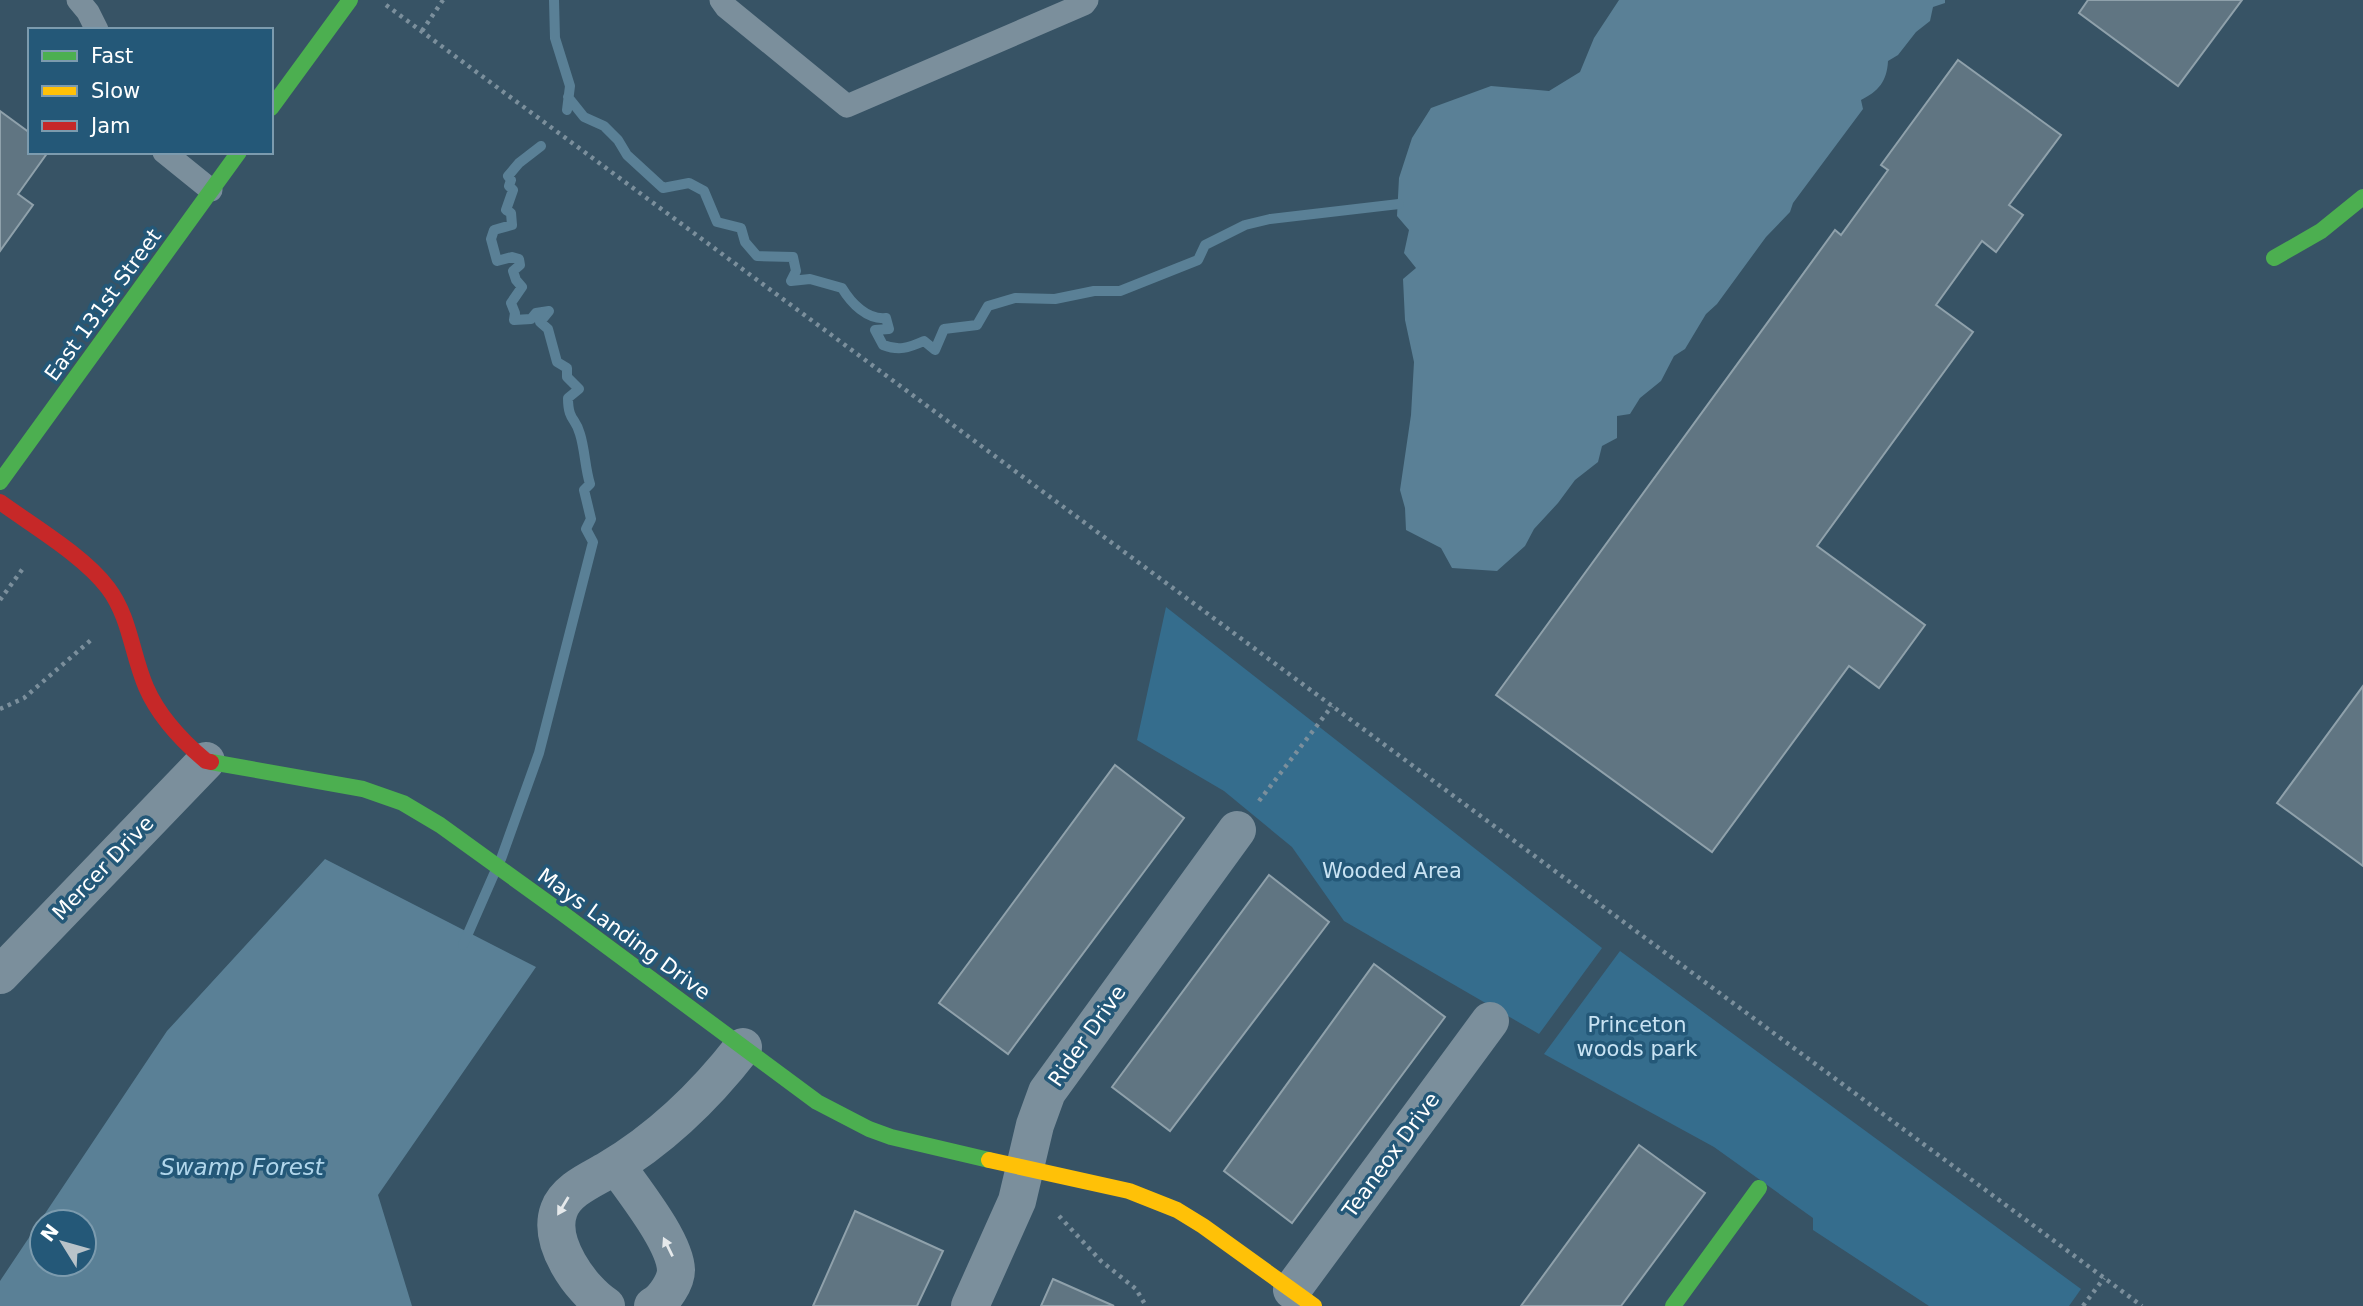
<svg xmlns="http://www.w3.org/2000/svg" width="2363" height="1306" font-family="'DejaVu Sans',sans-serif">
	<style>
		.green { fill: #356d8d }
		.water { fill: #5a8096; fill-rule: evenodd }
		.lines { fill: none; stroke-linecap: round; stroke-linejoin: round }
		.stream { stroke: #5a8096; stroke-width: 10 }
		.building { fill: #607582; stroke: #8fa1ab; stroke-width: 2 }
		.path { stroke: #7b8f9c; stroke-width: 4.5; stroke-dasharray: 3.5 5; stroke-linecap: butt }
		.lane { stroke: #7b8f9c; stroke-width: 23 }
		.street { stroke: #7b8f9c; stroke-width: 38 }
		.fast { stroke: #4caf50; stroke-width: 16 }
		.slow { stroke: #ffc107; stroke-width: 16 }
		.jam { stroke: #c62828; stroke-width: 16 }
		.oneway { fill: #e5e9eb }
		.labels { text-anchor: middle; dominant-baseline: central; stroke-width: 7; stroke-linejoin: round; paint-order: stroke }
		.street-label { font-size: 21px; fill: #fff; stroke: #245878 }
		.park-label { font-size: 21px; fill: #c9e3f3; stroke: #245878 }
		.water-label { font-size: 23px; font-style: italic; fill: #b1d6eb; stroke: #245878 }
	</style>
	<rect width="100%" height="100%" fill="#375365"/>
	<path class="green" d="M1166,607L1602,948L1539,1034L1344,921L1292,847L1224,791L1137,740Z
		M1620,951L2081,1289L2069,1306H1929L1813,1230V1218L1714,1147L1544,1054Z"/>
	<path class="water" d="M1619,0H1945V3L1933,7L1930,21L1916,32L1898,55L1888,61C1887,81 1879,91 1861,100L1863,109L1793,203L1790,212L1766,237L1717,304L1706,314L1685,349L1674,356L1661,381L1640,398L1630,414L1617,416V438L1602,446L1598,462L1575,480L1558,503L1534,529L1525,546L1497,571L1452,568L1441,548L1406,530L1405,508L1400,490L1411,415L1414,362L1405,320L1403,279L1416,268L1404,253L1409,230L1397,216L1399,178L1412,138L1431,108L1491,86L1549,91L1580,72L1594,38Z
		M325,859L536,967L378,1195L412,1306H0V1281L167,1031ZM42,1222H84V1264H42Z"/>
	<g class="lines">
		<path class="stream" d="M554,0L555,38L570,86L567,110
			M568,97L584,117L604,126L618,140L627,155L663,188L689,183L704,191L717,222L741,228L745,242L757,256L793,257L796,271L791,281L810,279L842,288C851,303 867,320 886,318L889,329L875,330L883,345C899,351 908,348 924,341L935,350L944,329L977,325L988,306L1015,298L1055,299L1094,291H1120L1198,260L1205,245L1245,225L1270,219L1399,204
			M501,859L539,753L593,542L586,529L591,519L584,490L590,484C585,468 585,450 580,434C576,418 568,421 568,398L579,389L567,377V368L557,362L548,329L540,322L549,311L536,313L531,319L514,320L515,313L511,303L522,287L516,280L513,271L520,265L519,259L512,257L497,261L491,239L494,230L512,225L511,213L506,210L513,190L509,186L511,180L508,176L519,163L541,146
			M463,945L494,874"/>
	</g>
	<path class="building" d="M2088,0H2242L2178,86L2079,13Z
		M1958,60L2061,135L2009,205L2023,215L1996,252L1982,241L1936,305L1973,332L1817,546L1925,625L1879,688L1849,666L1712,852L1496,695L1835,230L1841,235L1888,170L1881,165Z
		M0,111L30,133V152H48L18,194L33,205L0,251Z
		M2363,686V866L2277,803Z
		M1115,765L1184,818L1008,1054L939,1003Z
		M1269,875L1329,922L1170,1131L1112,1087Z
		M1374,964L1445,1017L1292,1223L1224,1171Z
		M1639,1145L1705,1193L1621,1306H1521Z
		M855,1211L943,1251L917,1306H813Z
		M1053,1279L1114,1306H1041Z"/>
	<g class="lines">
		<path class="path" d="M386,5L2142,1306
			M422,31L443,0
			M0,600L24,567
			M0,709L24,698L91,640
			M1259,801L1332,706
			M1059,1216L1101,1261L1136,1289L1146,1306
			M2083,1306L2104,1278"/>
		<path class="lane" d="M78,0L88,12L97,30
			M721,0L726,7L847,106L1084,4L1087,0
			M164,152L211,190"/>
		<path class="street" d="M0,975L206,761
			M616,1165C633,1190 675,1241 676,1270C676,1282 664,1300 653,1306
			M1292,1290L1490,1021
			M606,1306C580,1289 547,1242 559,1210C566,1190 591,1180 608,1170C662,1138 705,1096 743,1047
			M970,1306L1017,1201L1035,1125L1047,1092L1237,830"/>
		<path class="fast" d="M271,108L350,0
			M2274,258L2321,231L2363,197
			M0,482L239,152
			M211,762L363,789L403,803L440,825L562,913L817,1102L869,1129L891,1137L989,1160
			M1673,1306L1759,1188"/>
		<path class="slow" d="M989,1160L1129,1191L1177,1210L1203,1226L1314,1306"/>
		<path class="jam" d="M0,502C33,526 84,556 108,588C130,617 132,655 146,687C159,717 182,741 206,761L211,762"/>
	</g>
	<defs><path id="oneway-solid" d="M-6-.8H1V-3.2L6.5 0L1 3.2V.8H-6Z" transform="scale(1.75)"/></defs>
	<g class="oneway">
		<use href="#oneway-solid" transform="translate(563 1206) rotate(121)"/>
		<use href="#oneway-solid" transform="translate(668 1247) rotate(-116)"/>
	</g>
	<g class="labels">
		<g class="street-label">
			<text transform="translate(103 305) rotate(-54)">East 131st Street</text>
			<text transform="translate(103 868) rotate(-46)">Mercer Drive</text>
			<text transform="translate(624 934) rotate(36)">Mays Landing Drive</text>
			<text transform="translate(1087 1036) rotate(-55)">Rider Drive</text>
			<text transform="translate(1391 1155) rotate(-54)">Teaneox Drive</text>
		</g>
		<g class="park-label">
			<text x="1392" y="871">Wooded Area</text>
			<text x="1637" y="1025">Princeton<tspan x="1637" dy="24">woods park</tspan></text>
		</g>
		<g class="water-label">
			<text x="242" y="1167">Swamp Forest</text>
		</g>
	</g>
	<rect x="28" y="28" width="245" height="126" fill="#245878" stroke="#7c9bae" stroke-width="2"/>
	<rect x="42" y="51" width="35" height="10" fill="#4caf50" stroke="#7c9bae" stroke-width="2"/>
	<text x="91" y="63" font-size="21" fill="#ffffff">Fast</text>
	<rect x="42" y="86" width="35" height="10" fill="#ffc107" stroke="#7c9bae" stroke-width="2"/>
	<text x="91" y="98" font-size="21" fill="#ffffff">Slow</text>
	<rect x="42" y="121" width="35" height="10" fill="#c62828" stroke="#7c9bae" stroke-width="2"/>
	<text x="91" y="133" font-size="21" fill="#ffffff">Jam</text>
	<g transform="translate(63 1243) rotate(307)"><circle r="33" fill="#245878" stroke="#7c9bae" stroke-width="2"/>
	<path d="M0-5L12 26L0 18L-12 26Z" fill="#b9c3c9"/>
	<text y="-10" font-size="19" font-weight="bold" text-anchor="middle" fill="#ffffff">N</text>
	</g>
</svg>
